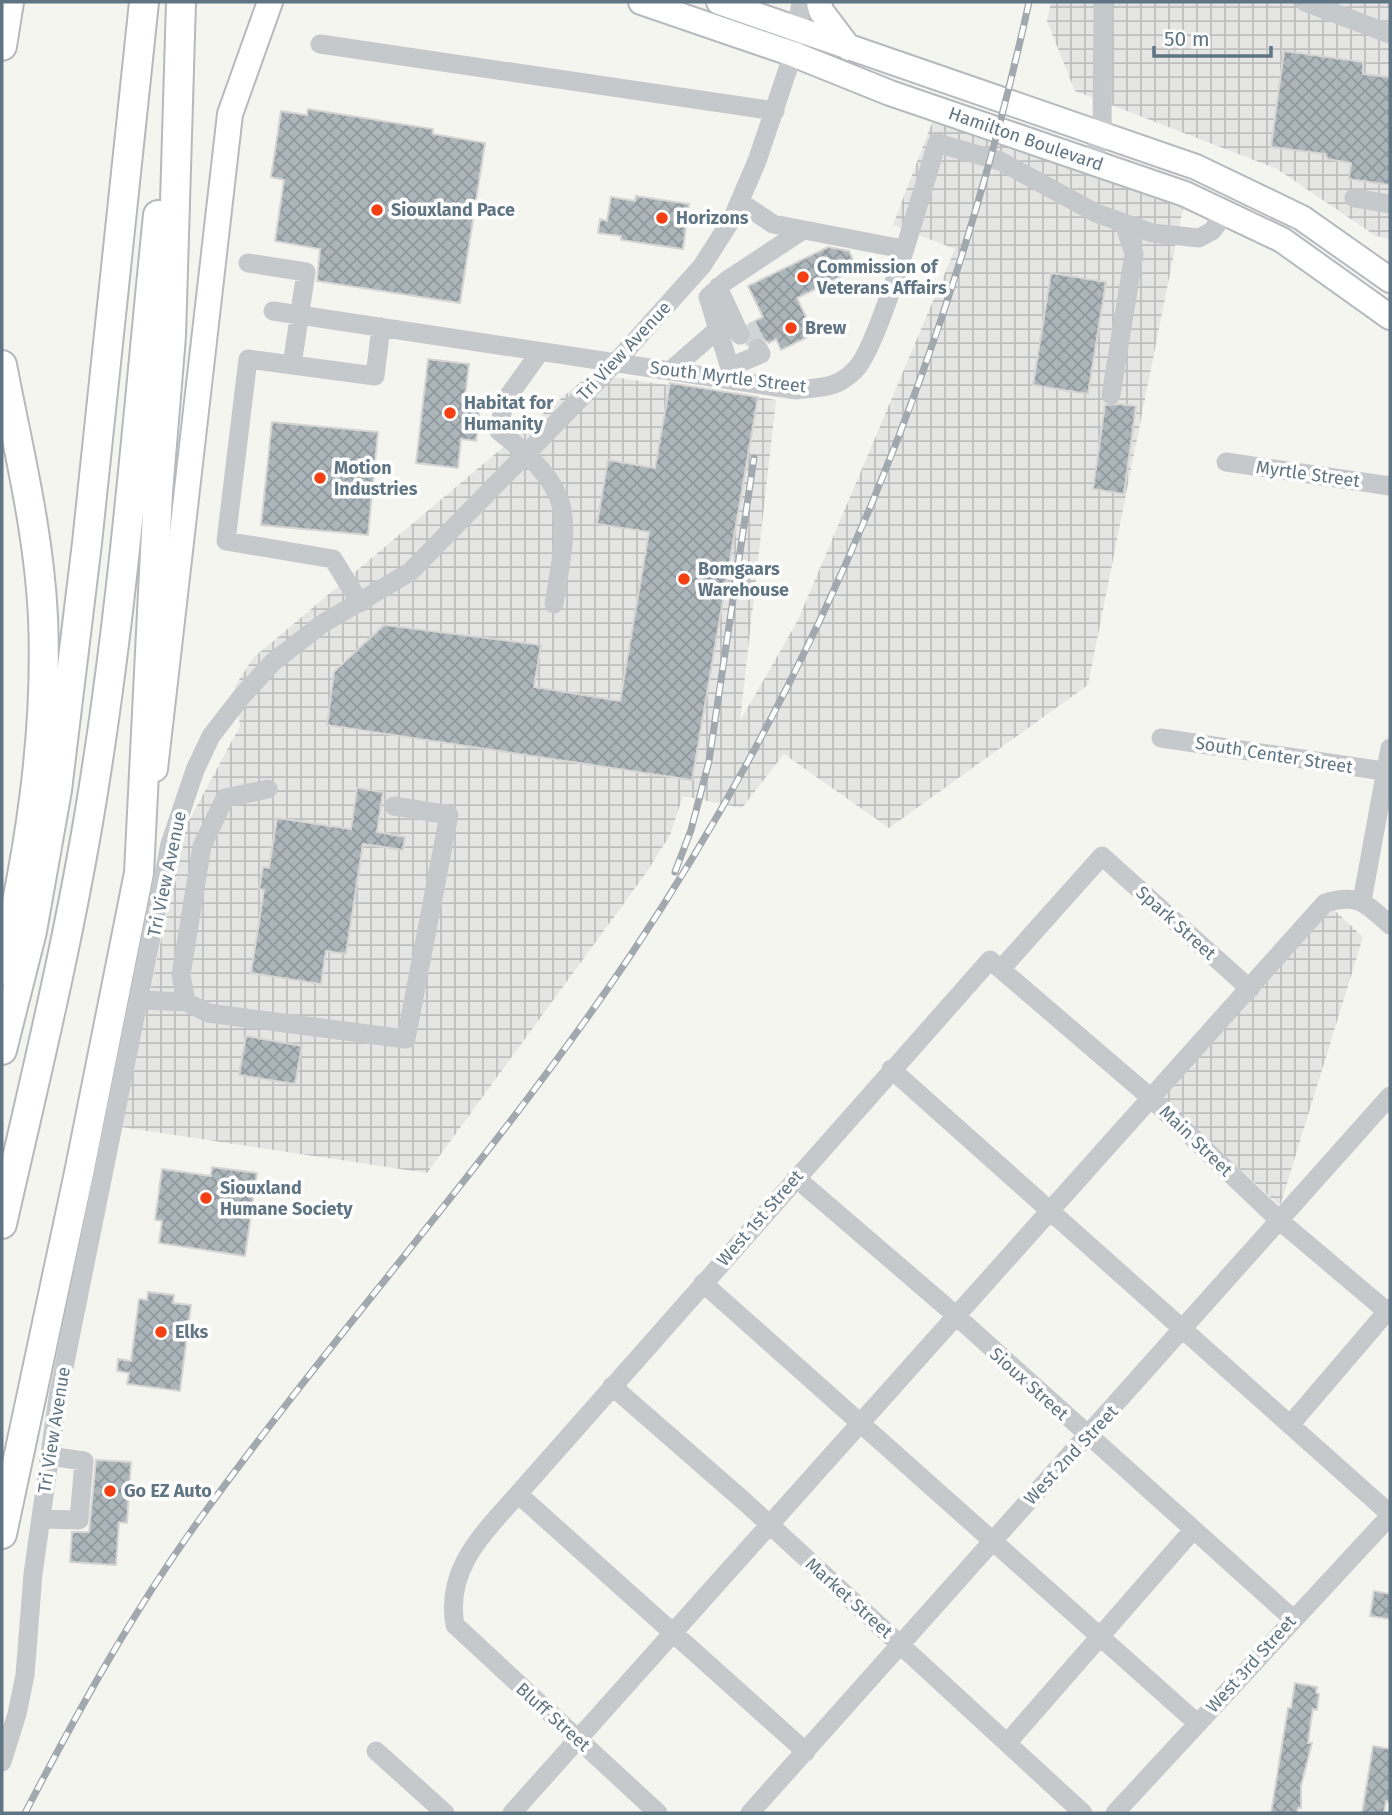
<svg xmlns="http://www.w3.org/2000/svg" width="1392" height="1815" font-family="'Fira Sans',sans-serif">
	<style>
		.industrial { fill: url(#industrial-grid) }
		.building { fill: url(#building-cross-hatch); stroke: #d6d5d3; stroke-width: 2 }
		.lines { fill: none; stroke-linecap: round; stroke-linejoin: round }
		.minor-tunnel { stroke: #d0d5d5; stroke-width: 19; stroke-dasharray: 19 10; stroke-linecap: butt }
		.major-casing { stroke: #b6babe; stroke-width: 28 }
		.highway-casing { stroke: #b5b9bc; stroke-width: 32 }
		.minor { stroke: #c6c9cc; stroke-width: 19 }
		.major { stroke: #fff; stroke-width: 24 }
		.highway { stroke: #fff; stroke-width: 28 }
		.rail-casing { stroke: #a1a8ae; stroke-width: 7 }
		.rail { stroke: #fff; stroke-width: 4.5; stroke-dasharray: 13; stroke-linecap: butt }
		.poi-dot { fill: #f33f11; stroke: #fff; stroke-width: 2.5 }
		.labels { text-anchor: middle; dominant-baseline: central; stroke-width: 7; stroke-linejoin: round; paint-order: stroke }
		.street-label { font-size: 18px; fill: #607584; stroke: #fff }
		.poi-label { font-size: 18px; font-weight: bold; fill: #607584; stroke: #fff; text-anchor: start }
	</style>
	<defs>
		<pattern id="industrial-grid" width="8" height="8" patternUnits="userSpaceOnUse" patternTransform="scale(1.75)"><rect width="8" height="8" fill="#e5e6e3"/><path d="M0 4h8M4 0v8" fill="none" stroke="#bdbfbe"/></pattern>
		<pattern id="building-cross-hatch" width="8" height="8" patternUnits="userSpaceOnUse" patternTransform="scale(1.75)"><rect width="8" height="8" fill="#acb5b9"/><path d="M0 0l8 8M0 8l8-8" fill="none" stroke="#8f989c"/></pattern>
	</defs>
	<rect width="100%" height="100%" fill="#f5f5f0"/>
	<path class="industrial" d="M1051,2H1390V239L1376,236L1277,169L1075,91L1047,21Z
		M933,120L1183,208L1088,685L889,828L784,754L742,808L683,796L670,835L646,873L427,1173L121,1127L185,828L240,726L235,686L253,658L590,374L776,400L740,721L798,620L955,249L893,225Z
		M1332,908L1363,937L1280,1206L1161,1097Z"/>
	<path class="building" d="M1284,51L1363,62V74L1390,77V185L1349,179L1351,163L1328,159L1325,154L1271,147Z
		M308,109L433,129V134L485,143L460,303L317,281L320,249L275,241L284,180L271,177L281,111L307,115Z
		M636,196L689,204L683,249L621,240V236L598,233L600,219L607,221L611,197L635,201Z
		M828,247L849,251L857,269L797,298L814,334L781,350L776,339L769,343L759,336L752,338L749,324L763,317L748,286Z
		M1051,273L1106,282L1088,394L1033,385Z
		M428,359L469,364L464,405L479,407V421L476,441L461,439L458,468L416,463Z
		M670,383L758,397L692,780L327,725L334,672L384,625L541,645L534,687L620,701L649,532L597,524L608,460L655,468Z
		M1119,404L1136,406L1124,494L1093,489L1105,405Z
		M272,422L378,432L368,535L261,525Z
		M357,788L383,792L377,832L405,837L403,850L363,844L346,954L326,951L321,984L251,973L264,890L259,889L263,867L269,868L277,818L351,829Z
		M246,1036L302,1046L295,1084L239,1075Z
		M212,1167L257,1173L245,1256L159,1243L162,1221L155,1220L162,1169L211,1176Z
		M148,1292L174,1295L173,1303L191,1305L180,1391L127,1384L129,1373L117,1371L118,1359L131,1361L139,1299L147,1300Z
		M96,1460L131,1462L127,1523L119,1522L116,1565L70,1562L72,1532H89Z
		M1374,1591L1390,1594V1619L1370,1616Z
		M1295,1683L1317,1687L1316,1693L1319,1694L1317,1710L1313,1709L1312,1714L1308,1743H1312L1301,1786V1808H1298L1297,1813H1271L1288,1708H1291Z
		M1373,1746L1390,1749V1802L1386,1801L1384,1813H1362Z"/>
	<g class="lines">
		<path class="minor-tunnel" d="M747,325L758,348"/>
		<g class="major-casing">
			<path id="major" d="M641,2L793,54L890,93L1185,194L1282,240L1390,317
				M719,2L1196,167L1302,218L1390,280
				M819,2L821,11L849,48
				M155,769L230,114L270,2"/>
		</g>
		<g class="highway-casing">
			<path id="highway" d="M2,46L9,2
				M2,365C18,448 39,532 43,617C48,736 29,856 2,971
				M2,1050L32,931L57,790L87,543L144,2
				M2,1224C36,1074 73,925 96,773C125,588 139,401 158,215
				M2,1534L79,1173L139,873L158,492L171,336L181,2"/>
		</g>
		<path class="minor" d="M1305,2L1390,34
			M320,44L775,111
			M1091,161L1102,135L1103,4
			M1354,198L1390,204
			M740,202L773,224L903,249
			M248,263L306,272L292,365
			M718,287L740,335
			M273,311L796,390C822,387 836,389 855,370C879,348 924,184 937,143L1000,161L1096,213L1152,233L1199,238L1212,231L1226,212
			M540,352L504,402L499,431C577,493 569,513 554,604
			M730,367L761,354L758,348
			M670,371L717,330
			M734,381L708,297L726,281L803,230
			M1111,395L1134,254L1124,223
			M1226,462L1390,486
			M360,603L333,559L226,541L248,359L375,376L381,327
			M1161,738L1390,772
			M268,789L225,798L202,846L181,975L186,1002L208,1013L406,1039L449,815L394,806
			M1362,901L1390,748
			M1001,969L1102,856L1250,989
			M140,1000L186,1002
			M891,1069L1390,1514
			M796,1178L944,1305L1292,1618
			M703,1283L1197,1723
			M612,1386L745,1502L1083,1813
			M1290,1425L1390,1308
			M518,1494L806,1752
			M41,1519L79,1520L84,1461L49,1456
			M1007,1743L1193,1530
			M376,1751L445,1813
			M2,1762L17,1714L25,1675L33,1574L58,1397L170,844L195,770L211,736L242,696L273,662L322,624L410,572L615,363L702,266L732,219L757,161L793,54L801,2
			M512,1813L1325,903C1359,893 1365,903 1390,925
			M658,1813L455,1625C445,1568 484,1533 518,1494L990,960L1151,1098L1280,1221L1390,1314
			M750,1813L1390,1096
			M1115,1813L1390,1516"/>
		<use href="#major" class="major"/>
		<use href="#highway" class="highway"/>
		<g class="rail-casing">
			<path id="rail" d="M675,872L691,830L709,761L754,458
				M25,1813C78,1711 134,1609 202,1516C340,1326 499,1151 630,956C823,668 955,340 1029,2"/>
		</g>
		<use href="#rail" class="rail"/>
	</g>
	<g class="poi-dot">
		<circle cx="377" cy="210" r="7"/>
		<circle cx="662" cy="218" r="7"/>
		<circle cx="803" cy="277" r="7"/>
		<circle cx="791" cy="328" r="7"/>
		<circle cx="450" cy="413" r="7"/>
		<circle cx="320" cy="478" r="7"/>
		<circle cx="684" cy="579" r="7"/>
		<circle cx="206" cy="1198" r="7"/>
		<circle cx="161" cy="1332" r="7"/>
		<circle cx="110" cy="1491" r="7"/>
	</g>
	<g class="labels">
		<g class="street-label">
			<text transform="translate(1026 139) rotate(19)">Hamilton Boulevard</text>
			<text transform="translate(624 351) rotate(-47)">Tri View Avenue</text>
			<text transform="translate(728 377) rotate(7)">South Myrtle Street</text>
			<text transform="translate(1308 474) rotate(8)">Myrtle Street</text>
			<text transform="translate(1274 755) rotate(9)">South Center Street</text>
			<text transform="translate(167 874) rotate(-78)">Tri View Avenue</text>
			<text transform="translate(1176 923) rotate(42)">Spark Street</text>
			<text transform="translate(1196 1141) rotate(44)">Main Street</text>
			<text transform="translate(760 1218) rotate(-49)">West 1st Street</text>
			<text transform="translate(1029 1384) rotate(42)">Sioux Street</text>
			<text transform="translate(54 1430) rotate(-81)">Tri View Avenue</text>
			<text transform="translate(1071 1455) rotate(-47)">West 2nd Street</text>
			<text transform="translate(849 1598) rotate(42)">Market Street</text>
			<text transform="translate(1251 1664) rotate(-48)">West 3rd Street</text>
			<text transform="translate(553 1717) rotate(42)">Bluff Street</text>
		</g>
		<g class="poi-label">
			<text x="391" y="210">Siouxland Pace</text>
			<text x="676" y="218">Horizons</text>
			<text x="817" y="267">Commission of<tspan x="817" dy="21">Veterans Affairs</tspan></text>
			<text x="805" y="328">Brew</text>
			<text x="464" y="403">Habitat for<tspan x="464" dy="21">Humanity</tspan></text>
			<text x="334" y="468">Motion<tspan x="334" dy="21">Industries</tspan></text>
			<text x="698" y="569">Bomgaars<tspan x="698" dy="21">Warehouse</tspan></text>
			<text x="220" y="1188">Siouxland<tspan x="220" dy="21">Humane Society</tspan></text>
			<text x="175" y="1332">Elks</text>
			<text x="124" y="1491">Go EZ Auto</text>
		</g>
	</g>
	<rect width="1392" height="1815" fill="none" stroke="#607584" stroke-width="7"/>
	<path d="M1154 46v10h117v-10" fill="none" stroke="#607584" stroke-width="3.5"/>
	<text x="1164" y="46" font-size="21" fill="#607584" stroke="#ffffff" stroke-width="5" paint-order="stroke">50 m</text>
</svg>
